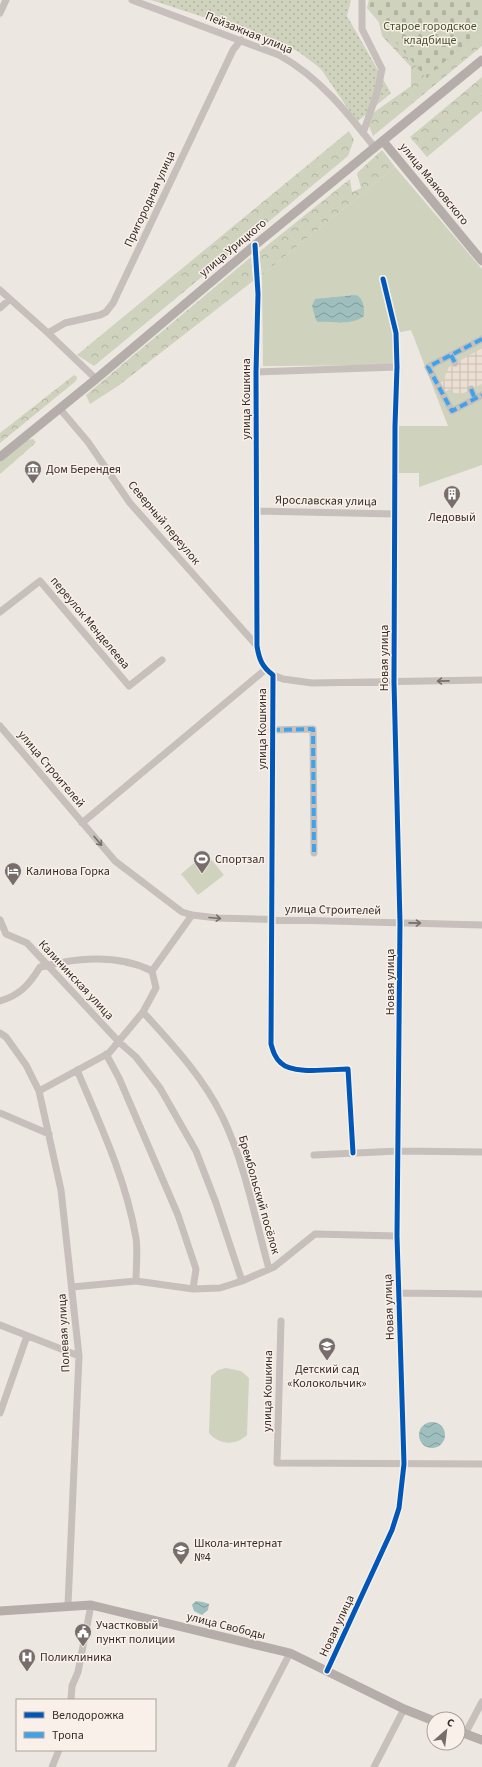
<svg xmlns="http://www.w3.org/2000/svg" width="482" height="1767" font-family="'Source Sans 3',sans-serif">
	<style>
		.grass { fill: url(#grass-dots) }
		.forest { fill: url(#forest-crowns) }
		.cemetery { fill: url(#cemetery-stones) }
		.green { fill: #cfd2bc }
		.plaza { fill: url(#plaza-grid) }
		.water { fill: url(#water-waves) }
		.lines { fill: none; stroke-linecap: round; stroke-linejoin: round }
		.minor { stroke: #c6bfbb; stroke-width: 7 }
		.major { stroke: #b5ada9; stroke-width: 9 }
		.quiet { stroke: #3fa3eb; stroke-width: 4; stroke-dasharray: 8 4; stroke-linecap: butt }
		.cycleway-casing { stroke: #f9f1e9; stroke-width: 8 }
		.cycleway { stroke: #0057b8; stroke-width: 5 }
		.oneway { stroke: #776e6b }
		.labels { text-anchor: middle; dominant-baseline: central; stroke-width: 3; stroke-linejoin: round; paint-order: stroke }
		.park-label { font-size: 12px; fill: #49542d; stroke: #f9f1e9 }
		.street-label { font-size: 12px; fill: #372c29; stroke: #f9f1e9 }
		.poi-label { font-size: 12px; fill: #372c29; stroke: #f9f1e9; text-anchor: start }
	</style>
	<defs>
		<pattern id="grass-dots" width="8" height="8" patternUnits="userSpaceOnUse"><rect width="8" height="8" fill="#cfd2bc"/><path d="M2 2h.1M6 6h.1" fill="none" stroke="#b2b4a2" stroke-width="1.8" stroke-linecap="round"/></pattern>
		<pattern id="forest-crowns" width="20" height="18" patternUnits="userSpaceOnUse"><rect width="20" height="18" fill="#cfd2bc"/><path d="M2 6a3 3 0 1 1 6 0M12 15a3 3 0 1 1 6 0" fill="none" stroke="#b2b4a2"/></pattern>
		<pattern id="cemetery-stones" width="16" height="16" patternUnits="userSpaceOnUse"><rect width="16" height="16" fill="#cfd2bc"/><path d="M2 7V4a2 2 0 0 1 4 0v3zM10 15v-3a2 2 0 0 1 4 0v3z" fill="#b2b4a2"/></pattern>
		<pattern id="plaza-grid" width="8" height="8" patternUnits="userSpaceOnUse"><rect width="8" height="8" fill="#ebded2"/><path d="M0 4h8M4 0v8" fill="none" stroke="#cabfb4"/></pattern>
		<pattern id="water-waves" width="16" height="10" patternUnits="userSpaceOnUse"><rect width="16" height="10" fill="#9ebfbd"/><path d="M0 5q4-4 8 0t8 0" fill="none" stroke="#829b9a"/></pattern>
	</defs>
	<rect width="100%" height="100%" fill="#ede7e2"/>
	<path class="grass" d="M151,0H351L347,16L391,93L357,122L321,69L299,52L277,41Z"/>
	<path class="forest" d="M482,0V46L373,136L369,126L373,113L411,86V67L382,36L377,14Z
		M482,77V111L427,157L410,137Z
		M349,131L354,140L348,156L94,366L77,355Z
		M382,150L395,167L262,275L259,252L350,179L352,192L361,188L357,173Z
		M251,257L253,281L118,386L90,404L86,395Z
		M74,375L77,377L76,381L0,443V433Z
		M33,439L36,442L32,446L0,474V462L26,440Z"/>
	<path class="cemetery" d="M369,0H482V29L426,78L367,8Z"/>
	<path class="green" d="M395,167L482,269V465L419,487V473H395V426H448L411,330L396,333L395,365L263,366L262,275Z
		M206,853L224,875L198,895L181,874Z
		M226,1368L241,1371L249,1378L247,1435C236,1446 219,1445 209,1433L211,1376L218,1370Z"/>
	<path class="plaza" d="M482,348V384L464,393H454L450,389L442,394L437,384L445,380V376L449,367Z"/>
	<path class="water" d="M356,295C364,298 364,308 364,316C352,326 333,321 318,322L316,320L312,306L315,299Z
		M419 1435a13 13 0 1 1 26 0a13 13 0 1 1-26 0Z
		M196,1601L203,1602L209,1604L208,1610L202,1615L194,1611L192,1605Z"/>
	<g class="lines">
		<path class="minor" d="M132,0L279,55C319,77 347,112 375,148
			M362,0V29L382,69L377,93L363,133
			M0,13L6,0
			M255,245L258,294L256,372L257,646C259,659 262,667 273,675L271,1044C273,1051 275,1058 281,1063C293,1075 331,1069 348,1069L353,1153
			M0,290L48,333L96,379
			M0,308L10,299
			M48,333L65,323L100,315L106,312L113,303L233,50L241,40
			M482,339L428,367L452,411L482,395
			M451,355L455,363
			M256,372L397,367
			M471,389L475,399
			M60,409L88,442L130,503L257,646
			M256,511L395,514
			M0,612L40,581L129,686L162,660
			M273,675L283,679L312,683L482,680
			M0,726L115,861L182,912L192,915L217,918L482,925
			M272,730L313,729L314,853
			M82,823L266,669
			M0,920L6,934L27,943L119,1042L136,1057L160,1088L196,1151L216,1203L242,1281
			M0,1001C20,995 29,985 40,967C48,966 56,963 64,962C94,957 126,958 152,971
			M143,1012C172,1044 203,1077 222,1116C245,1163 255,1219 269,1269
			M0,1033L6,1037L26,1065L39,1091L61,1190L79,1356L68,1605
			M106,1054L119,1078L178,1215L196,1269L193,1289
			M77,1070C100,1124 126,1179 136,1238C138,1251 136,1267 136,1281
			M39,1091L109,1053L143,1012L156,988L152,971L192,915
			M0,1113L49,1134
			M314,1155L398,1151L482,1152
			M72,1287L136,1281L193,1289L220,1288L242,1281L274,1267L315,1234L397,1236
			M399,1293L482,1294
			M281,1321L277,1463L482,1464
			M0,1325L79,1356
			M0,1413L27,1336
			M327,1671L392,1530L399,1508L404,1464L397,1236L400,923L394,682L395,426L397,367L396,333L383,279
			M71,1700L72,1686L78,1672L91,1605
			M465,1734L482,1702
			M52,1767L59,1750
			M231,1767L290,1653
			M374,1767L404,1709"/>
		<path class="major" d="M383,141L482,261
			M0,457L96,379L255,245L482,60
			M0,1611L91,1605L290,1653L404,1709L434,1721
			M458,1731L482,1740"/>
		<path class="quiet" d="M482,339L428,367L452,411L482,395
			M451,355L455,363
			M471,389L475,399
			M272,730L313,729L314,853"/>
		<g class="cycleway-casing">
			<path id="cycleway" d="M255,245L258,294L256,372L257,646C259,659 262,667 273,675L271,1044C273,1051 275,1058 281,1063C293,1075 331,1069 348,1069L353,1153
				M327,1671L392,1530L399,1508L404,1464L397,1236L400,923L394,682L395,426L397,367L396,333L383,279"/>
		</g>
		<use href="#cycleway" class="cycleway"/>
	</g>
	<defs><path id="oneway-shaft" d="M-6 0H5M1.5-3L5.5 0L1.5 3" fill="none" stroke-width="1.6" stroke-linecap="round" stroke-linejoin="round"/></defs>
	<g class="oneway">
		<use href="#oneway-shaft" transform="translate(443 681) rotate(179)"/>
		<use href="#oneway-shaft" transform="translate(98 841) rotate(50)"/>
		<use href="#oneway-shaft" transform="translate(215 918) rotate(5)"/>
		<use href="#oneway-shaft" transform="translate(415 923) rotate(1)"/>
	</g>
	<defs>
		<g id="museum-pin" transform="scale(0.9)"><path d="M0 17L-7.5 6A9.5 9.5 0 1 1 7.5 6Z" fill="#776d6a" stroke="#f9f1e9"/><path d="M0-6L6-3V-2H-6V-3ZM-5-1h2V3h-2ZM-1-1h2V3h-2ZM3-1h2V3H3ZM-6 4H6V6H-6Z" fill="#fff"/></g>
		<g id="building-pin" transform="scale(0.9)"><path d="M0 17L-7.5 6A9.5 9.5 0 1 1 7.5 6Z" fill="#776d6a" stroke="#f9f1e9"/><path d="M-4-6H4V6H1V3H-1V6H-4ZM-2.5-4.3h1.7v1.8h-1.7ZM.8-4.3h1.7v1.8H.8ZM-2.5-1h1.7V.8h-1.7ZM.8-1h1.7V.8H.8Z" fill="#fff"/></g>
		<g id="stadium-pin" transform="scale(0.9)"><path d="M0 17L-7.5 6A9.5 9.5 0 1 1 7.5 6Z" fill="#776d6a" stroke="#f9f1e9"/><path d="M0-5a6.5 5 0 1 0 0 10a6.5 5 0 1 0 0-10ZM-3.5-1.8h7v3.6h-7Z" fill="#fff"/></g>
		<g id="hotel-pin" transform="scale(0.9)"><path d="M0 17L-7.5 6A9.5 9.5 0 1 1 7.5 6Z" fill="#776d6a" stroke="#f9f1e9"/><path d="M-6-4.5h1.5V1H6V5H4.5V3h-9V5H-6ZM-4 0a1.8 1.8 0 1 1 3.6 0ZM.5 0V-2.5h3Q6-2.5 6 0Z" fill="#fff"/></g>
		<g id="school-pin" transform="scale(0.9)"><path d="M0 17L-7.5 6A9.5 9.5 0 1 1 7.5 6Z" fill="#776d6a" stroke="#f9f1e9"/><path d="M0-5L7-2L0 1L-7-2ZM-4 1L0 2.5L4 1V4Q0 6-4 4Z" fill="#fff"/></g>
		<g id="civic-pin" transform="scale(0.9)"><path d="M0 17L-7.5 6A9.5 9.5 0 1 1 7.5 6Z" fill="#776d6a" stroke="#f9f1e9"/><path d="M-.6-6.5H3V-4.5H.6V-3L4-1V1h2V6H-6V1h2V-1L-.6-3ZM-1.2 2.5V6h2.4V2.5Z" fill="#fff"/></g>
		<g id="hospital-pin" transform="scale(0.9)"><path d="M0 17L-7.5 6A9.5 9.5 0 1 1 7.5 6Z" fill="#776d6a" stroke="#f9f1e9"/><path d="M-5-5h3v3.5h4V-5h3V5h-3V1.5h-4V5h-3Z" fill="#fff"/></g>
	</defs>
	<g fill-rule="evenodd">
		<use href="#museum-pin" x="33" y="469"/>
		<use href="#building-pin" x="452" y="494"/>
		<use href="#stadium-pin" x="202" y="859"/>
		<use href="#hotel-pin" x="13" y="871"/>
		<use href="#school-pin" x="327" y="1346"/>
		<use href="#school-pin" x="181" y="1550"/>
		<use href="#civic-pin" x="83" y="1632"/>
		<use href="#hospital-pin" x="27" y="1657"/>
	</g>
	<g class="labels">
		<g class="park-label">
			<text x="430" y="26">Старое городское<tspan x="430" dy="14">кладбище</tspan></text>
		</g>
		<g class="street-label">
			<text transform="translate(249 33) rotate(22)">Пейзажная улица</text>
			<text transform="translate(434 184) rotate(51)">улица Маяковского</text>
			<text transform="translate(150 199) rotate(-65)">Пригородная улица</text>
			<text transform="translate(233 248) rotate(-40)">улица Урицкого</text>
			<text transform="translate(246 399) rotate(-90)">улица Кошкина</text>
			<text transform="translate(326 501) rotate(1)">Ярославская улица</text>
			<text transform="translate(164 523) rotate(50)">Северный переулок</text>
			<text transform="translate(90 623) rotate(50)">переулок Менделеева</text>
			<text transform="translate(384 658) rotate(-90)">Новая улица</text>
			<text transform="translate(262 729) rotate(-90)">улица Кошкина</text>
			<text transform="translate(51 769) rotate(50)">улица Строителей</text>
			<text transform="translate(333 910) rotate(1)">улица Строителей</text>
			<text transform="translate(76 980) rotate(47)">Калининская улица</text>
			<text transform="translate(390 982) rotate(-90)">Новая улица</text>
			<text transform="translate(259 1195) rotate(74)">Брембольский посёлок</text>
			<text transform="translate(389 1307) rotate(-92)">Новая улица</text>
			<text transform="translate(64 1333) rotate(-93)">Полевая улица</text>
			<text transform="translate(268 1391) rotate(-89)">улица Кошкина</text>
			<text transform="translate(226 1626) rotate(14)">улица Свободы</text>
			<text transform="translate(337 1626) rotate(-65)">Новая улица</text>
		</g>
		<g class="poi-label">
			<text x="46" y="469">Дом Берендея</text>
			<text x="452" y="517" text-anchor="middle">Ледовый</text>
			<text x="215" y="859">Спортзал</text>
			<text x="26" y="871">Калинова Горка</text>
			<text x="327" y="1369" text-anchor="middle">Детский сад<tspan x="327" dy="14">«Колокольчик»</tspan></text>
			<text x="194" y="1543">Школа-интернат<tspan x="194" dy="14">№4</tspan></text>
			<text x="96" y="1625">Участковый<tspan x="96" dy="14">пункт полиции</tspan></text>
			<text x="40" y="1657">Поликлиника</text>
		</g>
	</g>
	<rect x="16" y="1699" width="140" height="52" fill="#f9f1e9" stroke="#aba29c"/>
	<rect x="24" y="1712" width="20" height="6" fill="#0057b8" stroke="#aba29c"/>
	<text x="52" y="1719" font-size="12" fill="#372c29">Велодорожка</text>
	<rect x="24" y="1732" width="20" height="6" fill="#3fa3eb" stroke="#aba29c"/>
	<text x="52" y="1739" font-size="12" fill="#372c29">Тропа</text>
	<g transform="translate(446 1731) rotate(28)"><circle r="19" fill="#f9f1e9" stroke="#aba29c"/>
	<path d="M0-3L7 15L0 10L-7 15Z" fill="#776d6a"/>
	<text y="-6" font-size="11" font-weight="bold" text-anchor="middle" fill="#372c29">С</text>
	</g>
</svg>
